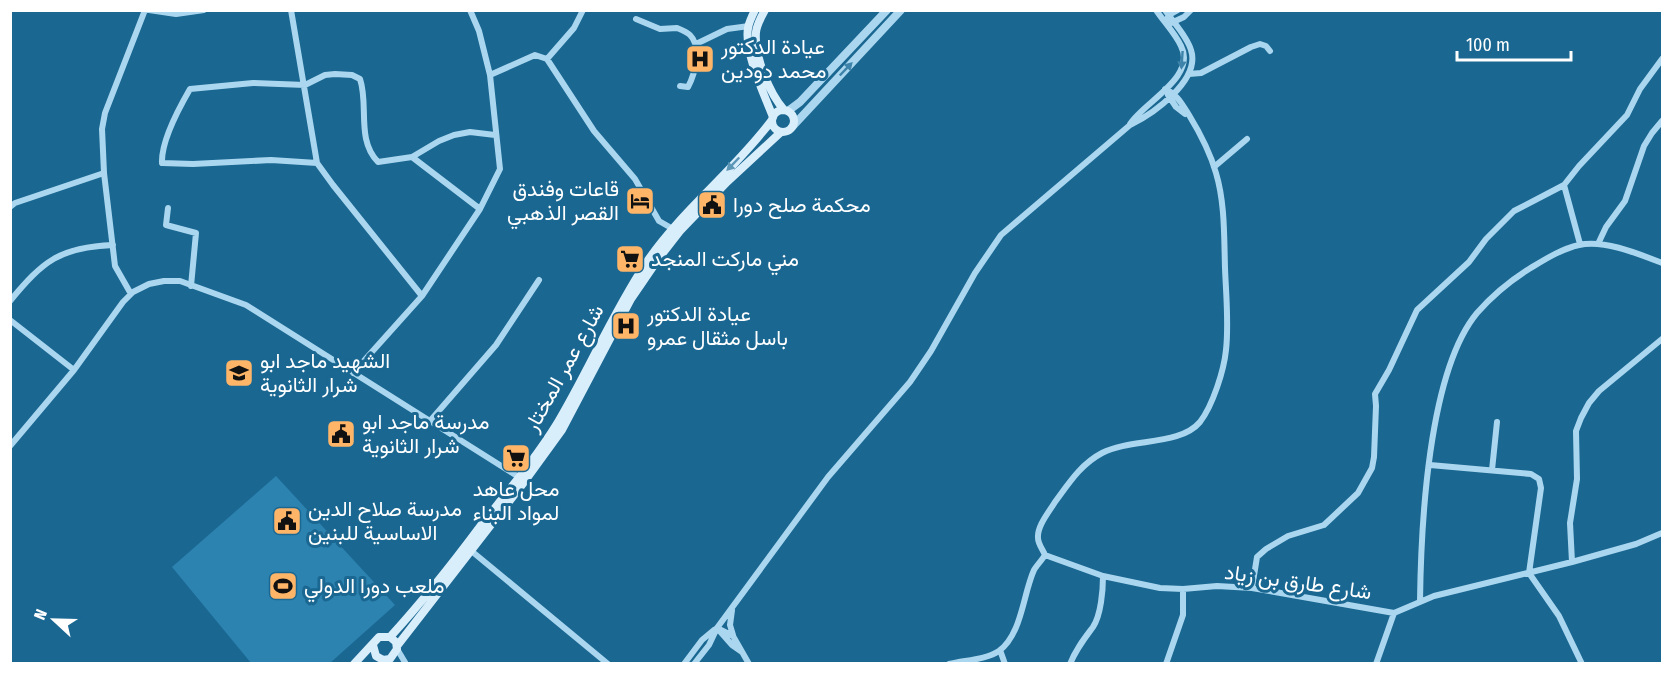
<svg xmlns="http://www.w3.org/2000/svg" width="1673" height="674" font-family="'Fira Sans Condensed',Vazirmatn,sans-serif">
	<style>
		.green { fill: #2d83b0 }
		.lines { fill: none; stroke-linecap: round; stroke-linejoin: round }
		.minor { stroke: #aad7ef; stroke-width: 6 }
		.tertiary { stroke: #aad7ef; stroke-width: 8 }
		.secondary { stroke: #d8eefb; stroke-width: 8 }
		.oneway { fill: #3e83a9 }
		.oneway2 { fill: #5c96b7 }
		.labels { text-anchor: middle; dominant-baseline: central; stroke-width: 6; stroke-linejoin: round; paint-order: stroke }
		.poi-label { font-size: 21px; fill: #fff; stroke: #1a6792; text-anchor: start }
		.street-label { font-size: 21px; fill: #fff; stroke: #1a6792 }
	</style>
	<rect width="100%" height="100%" fill="#1a6792"/>
	<path class="green" d="M276,476L395,605L330,663H251L172,567Z"/>
	<g class="lines">
		<path class="minor" d="M149,10L176,14L204,10
			M291,10L317,163L333,185L422,296L353,373
			M636,19L660,29L677,28C682,30 687,32 690,35C702,47 695,74 688,87L680,86
			M1167,19L1169,15L1178,10
			M1171,23L1184,17L1191,10
			M696,44L727,29L749,26
			M547,59L574,28L583,10
			M1189,74L1201,73L1251,47L1260,44L1266,46L1270,51
			M490,75L535,55L547,59L594,131L635,179L659,221L673,229
			M1168,95L1176,107L1185,114
			M1130,124C1144,102 1197,77 1181,46C1175,33 1164,22 1156,10
			M412,157L480,209
			M317,163L271,160L193,164L162,163C161,141 179,108 190,89L253,83L305,85L325,75L335,74L352,75L360,79C369,105 356,140 378,162L412,157L439,141L454,135L470,132L495,135
			M1214,167L1247,139
			M1564,185L1580,244
			M10,207L15,203L104,173
			M168,208L166,225L196,233L191,286
			M1598,244L1606,227L1625,201L1644,146L1652,133L1662,121
			M131,294L115,266L104,173L102,129L105,113L145,10
			M422,296L480,209L500,169L490,75L479,31L470,10
			M10,301C43,261 60,247 113,245
			M10,320L74,370
			M430,421L496,345L539,280
			M10,446L74,370L123,302L133,292L149,284L164,281H180L246,305L522,479
			M1430,465L1531,474L1539,479L1541,488L1529,573L1559,616L1582,664
			M1492,470L1497,422
			M469,549L608,664
			M1045,555C1043,550 1038,544 1038,538C1037,526 1049,512 1055,502C1069,483 1081,464 1102,453C1131,438 1180,446 1200,422C1213,405 1224,370 1226,350C1229,323 1226,295 1225,268C1224,236 1225,203 1216,173C1210,152 1200,133 1189,115C1182,104 1177,94 1165,89
			M1572,562L1570,523L1577,479L1576,431L1581,418L1589,403L1599,391L1662,339
			M1252,588L1257,557L1266,549L1288,536L1324,525L1358,493L1372,468L1374,457L1376,406L1375,394L1389,370L1417,310L1469,262L1486,239L1514,211L1564,185L1579,166L1627,115L1640,89L1662,59
			M1420,601C1421,526 1428,372 1477,313C1492,296 1510,281 1529,269C1544,260 1561,249 1579,245C1603,239 1639,254 1662,263
			M732,610L730,625L733,635
			M717,628L733,636L749,664
			M717,628L732,645L742,652
			M397,649L406,664
			M1000,650L1005,664
			M684,664L702,640L714,630
			M694,664L709,645L717,628L828,477L910,382L931,351L975,273L1001,235L1130,125C1153,114 1201,80 1191,50C1187,36 1173,22 1165,10
			M949,664C965,660 985,660 999,651C1022,634 1023,594 1034,570C1037,565 1042,560 1045,555L1103,576L1160,588L1183,589L1217,586L1252,588L1394,613L1434,596L1572,562L1636,544L1662,533
			M1070,664C1076,649 1084,639 1093,627C1101,615 1103,590 1103,576
			M1166,664L1183,615V589
			M1376,664L1394,613"/>
		<path class="tertiary" d="M788,111L800,102L887,10
			M792,127L901,10"/>
		<path class="secondary" d="M755,10C752,16 749,22 748,28C744,52 764,94 773,117
			M765,10C761,17 757,24 756,32C754,55 769,93 784,110
			M772 121a11 11 0 1 1 22 0a11 11 0 1 1-22 0Z
			M390,637C423,601 453,563 482,524C508,491 536,458 558,422C589,370 612,314 646,263C682,210 734,171 772,120
			M397,646L525,481L562,430L631,299L659,258L680,231L727,182L781,132
			M354,664L379,637H390L396,642L397,649L390,659L383,660L376,656L373,645"/>
	</g>
	<defs><path id="oneway-solid" d="M-6-.8H1V-3.2L6.5 0L1 3.2V.8H-6Z" transform="scale(1.5)"/></defs>
	<g class="oneway">
		<use href="#oneway-solid" transform="translate(1182 60) rotate(94)"/>
		<use href="#oneway-solid" transform="translate(846 69) rotate(-46)"/>
	</g>
	<use class="oneway2" href="#oneway-solid" transform="translate(733 164) rotate(134)"/>
	<defs>
		<g id="hospital-square" transform="scale(1.5)"><rect x="-9" y="-9" width="18" height="18" rx="4" fill="#ffb568" stroke="#1a6792"/><path d="M-5-5h3v3.5h4V-5h3V5h-3V1.5h-4V5h-3Z" fill="#111"/></g>
		<g id="hotel-square" transform="scale(1.5)"><rect x="-9" y="-9" width="18" height="18" rx="4" fill="#ffb568" stroke="#1a6792"/><path d="M-6-4.5h1.5V1H6V5H4.5V3h-9V5H-6ZM-4 0a1.8 1.8 0 1 1 3.6 0ZM.5 0V-2.5h3Q6-2.5 6 0Z" fill="#111"/></g>
		<g id="civic-square" transform="scale(1.5)"><rect x="-9" y="-9" width="18" height="18" rx="4" fill="#ffb568" stroke="#1a6792"/><path d="M-.6-6.5H3V-4.5H.6V-3L4-1V1h2V6H-6V1h2V-1L-.6-3ZM-1.2 2.5V6h2.4V2.5Z" fill="#111"/></g>
		<g id="supermarket-square" transform="scale(1.5)"><rect x="-9" y="-9" width="18" height="18" rx="4" fill="#ffb568" stroke="#1a6792"/><path d="M-6-5.5h2.5l.6 2H6L4.5 2H-2.5L-4.4-4H-6ZM-1.5 3.2a1.3 1.3 0 1 0 .1 0ZM3 3.2a1.3 1.3 0 1 0 .1 0Z" fill="#111"/></g>
		<g id="school-square" transform="scale(1.5)"><rect x="-9" y="-9" width="18" height="18" rx="4" fill="#ffb568" stroke="#1a6792"/><path d="M0-5L7-2L0 1L-7-2ZM-4 1L0 2.5L4 1V4Q0 6-4 4Z" fill="#111"/></g>
		<g id="stadium-square" transform="scale(1.5)"><rect x="-9" y="-9" width="18" height="18" rx="4" fill="#ffb568" stroke="#1a6792"/><path d="M0-5a6.5 5 0 1 0 0 10a6.5 5 0 1 0 0-10ZM-3.5-1.8h7v3.6h-7Z" fill="#111"/></g>
	</defs>
	<g fill-rule="evenodd">
		<use href="#hospital-square" x="700" y="59"/>
		<use href="#hotel-square" x="640" y="201"/>
		<use href="#civic-square" x="712" y="205"/>
		<use href="#supermarket-square" x="630" y="259"/>
		<use href="#hospital-square" x="626" y="326"/>
		<use href="#school-square" x="239" y="373"/>
		<use href="#civic-square" x="341" y="434"/>
		<use href="#supermarket-square" x="516" y="458"/>
		<use href="#civic-square" x="287" y="521"/>
		<use href="#stadium-square" x="283" y="586"/>
	</g>
	<g class="labels">
		<g class="poi-label">
			<text x="721" y="47">عيادة الدكتور<tspan x="721" dy="24">محمد دودين</tspan></text>
			<text x="619" y="189" text-anchor="end">قاعات وفندق<tspan x="619" dy="24">القصر الذهبي</tspan></text>
			<text x="733" y="205">محكمة صلح دورا</text>
			<text x="651" y="259">مني ماركت المنجد</text>
			<text x="647" y="314">عيادة الدكتور<tspan x="647" dy="24">باسل مثقال عمرو</tspan></text>
			<text x="260" y="361">الشهيد ماجد ابو<tspan x="260" dy="24">شرار الثانوية</tspan></text>
			<text x="362" y="422">مدرسة ماجد ابو<tspan x="362" dy="24">شرار الثانوية</tspan></text>
			<text x="516" y="489" text-anchor="middle">محل عاهد<tspan x="516" dy="24">لمواد البناء</tspan></text>
			<text x="308" y="509">مدرسة صلاح الدين<tspan x="308" dy="24">الاساسية للبنين</tspan></text>
			<text x="304" y="586">ملعب دورا الدولي</text>
		</g>
		<g class="street-label">
			<text transform="translate(564 368) rotate(-61)">شارع عمر المختار</text>
			<text transform="translate(1298 582) rotate(8)">شارع طارق بن زياد</text>
		</g>
	</g>
	<rect width="1673" height="674" fill="none" stroke="#ffffff" stroke-width="24"/>
	<g transform="translate(54 620) rotate(292)" stroke="#1a6792" stroke-width="4.5" paint-order="stroke">
	<path d="M0-4.5L10 22L0 15L-10 22Z" fill="#ffffff"/>
	<text y="-9" font-size="16" font-weight="bold" text-anchor="middle" fill="#ffffff">N</text>
	</g>
	<path d="M1457 51v9h114v-9" fill="none" stroke="#ffffff" stroke-width="3"/>
	<text x="1466" y="51" font-size="18" fill="#ffffff" stroke="#1a6792" stroke-width="4.5" paint-order="stroke">100 m</text>
</svg>
